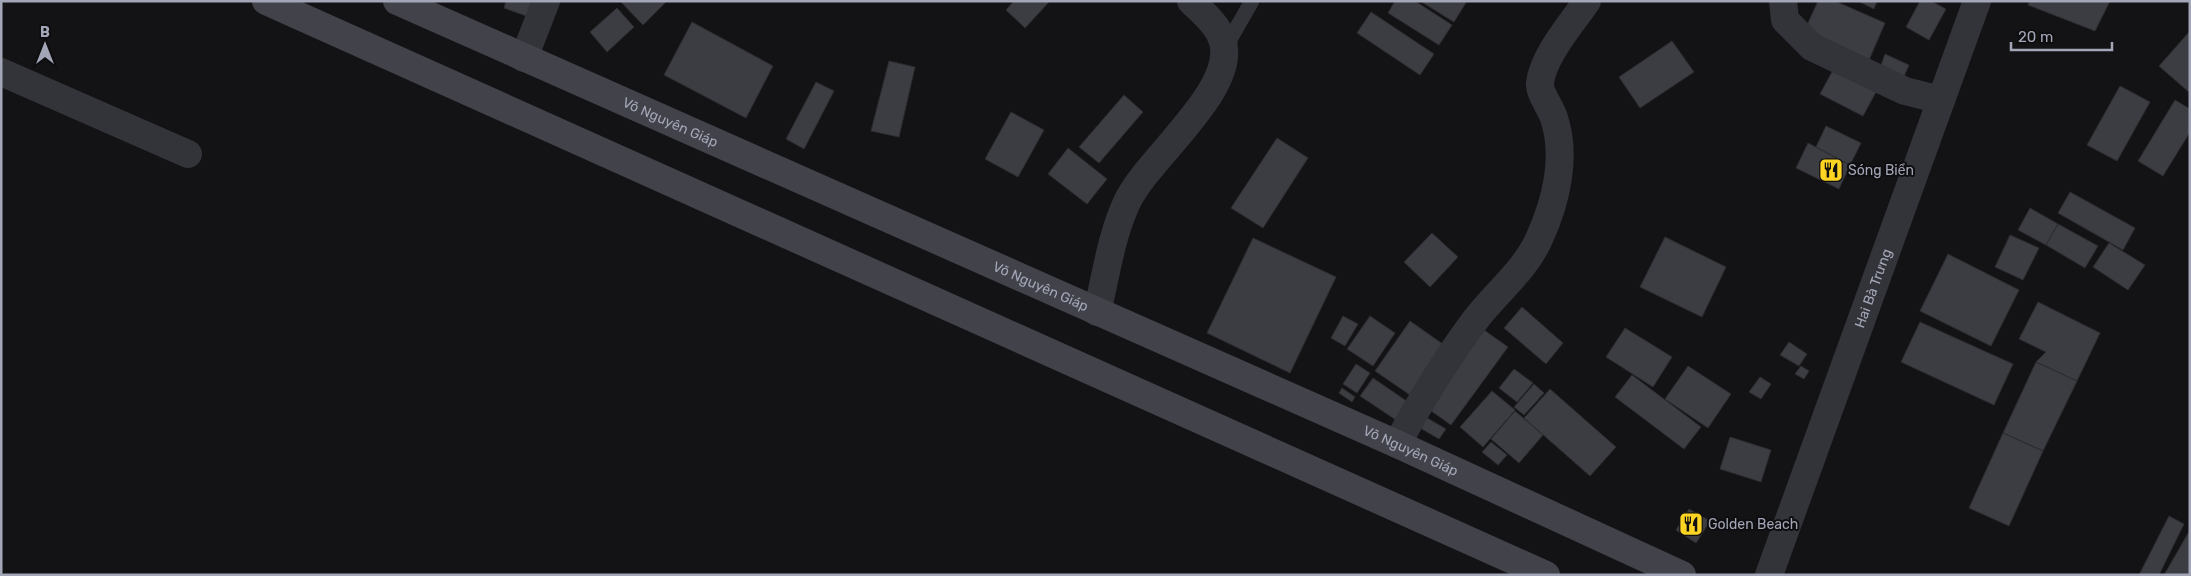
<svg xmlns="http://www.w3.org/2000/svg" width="2191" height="576" font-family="Rubik,sans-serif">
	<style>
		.building { fill: #3c3d42; stroke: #2d2d31 }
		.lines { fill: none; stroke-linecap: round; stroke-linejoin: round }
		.service { stroke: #33343a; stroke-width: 15 }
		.minor { stroke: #33343a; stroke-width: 28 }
		.tertiary { stroke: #33343a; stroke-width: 28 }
		.secondary { stroke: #41424a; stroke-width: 28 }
		.labels { text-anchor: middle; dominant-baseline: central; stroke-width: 4; stroke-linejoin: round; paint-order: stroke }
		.street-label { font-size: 14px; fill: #a3a6b6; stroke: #0e0e10 }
		.poi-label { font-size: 14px; fill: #a3a6b6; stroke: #0e0e10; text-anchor: start }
	</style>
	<rect width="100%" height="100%" fill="#131315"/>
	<path class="building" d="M506,1H534L529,17L504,8Z
		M620,1H667L643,25Z
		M1014,1H1050L1025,28L1006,10Z
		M1395,1H1415L1452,25L1439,45L1388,13Z
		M1420,1H1467L1454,22Z
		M1818,1H1835L1885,23L1869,60L1804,32Z
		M1858,1H1877L1874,9Z
		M1920,1H1931L1946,9L1929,40L1906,27Z
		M2029,1H2110L2095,31L2028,5Z
		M617,8L634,27L607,52L590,32Z
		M1371,12L1434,54L1420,75L1357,33Z
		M692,22L773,66L746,118L664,75Z
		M2190,31V93L2159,66Z
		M1672,41L1694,72L1640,108L1619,77Z
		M1885,54L1909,65L1902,81L1879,71Z
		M889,61L915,67L899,137L871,131Z
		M1833,70L1876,92L1863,116L1820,94Z
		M816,82L834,91L804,149L786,139Z
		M2120,86L2150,102L2117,161L2087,145Z
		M1124,95L1143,112L1099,163L1079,147Z
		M2175,100L2190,109V132L2163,176L2138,161Z
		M1011,112L1044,130L1018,177L985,159Z
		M1826,126L1861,143L1850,165L1816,147Z
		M1277,138L1308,158L1263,228L1231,208Z
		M1808,143L1850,165L1839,189L1796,168Z
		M1068,148L1107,179L1087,204L1048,174Z
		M2070,192L2135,228L2123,250L2058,213Z
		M2030,208L2058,224L2046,245L2018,230Z
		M2058,224L2098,246L2085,268L2046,245Z
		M1432,233L1458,257L1430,287L1404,262Z
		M2010,235L2039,248L2023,280L1995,267Z
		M1665,237L1726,267L1702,317L1640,287Z
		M1253,238L1336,277L1290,373L1207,333Z
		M2109,243L2145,265L2128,290L2093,267Z
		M1948,254L2019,290L1991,346L1920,311Z
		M2038,302L2100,333L2077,381L2036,362L2046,352L2019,339Z
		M1522,307L1563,343L1546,364L1504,328Z
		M1343,316L1358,324L1345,346L1331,338Z
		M1370,316L1395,333L1373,366L1347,349Z
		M1410,321L1447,347L1413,397L1375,371Z
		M1920,322L2013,364L1994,405L1901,362Z
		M1625,328L1672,357L1653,387L1606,357Z
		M1484,330L1508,347L1451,425L1427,408Z
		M1789,342L1807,354L1799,366L1780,355Z
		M2036,362L2077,381L2043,451L2003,433Z
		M1356,364L1370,373L1357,393L1343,384Z
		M1688,366L1731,394L1708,428L1665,399Z
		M1801,366L1809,371L1804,379L1795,374Z
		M1514,369L1533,383L1517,402L1499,388Z
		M1632,375L1701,427L1684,449L1615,397Z
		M1760,377L1771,384L1761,399L1749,392Z
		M1373,378L1408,402L1396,420L1360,396Z
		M1534,384L1544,393L1524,415L1514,407Z
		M1342,388L1355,397L1352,402L1339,393Z
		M1550,389L1616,447L1590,476L1524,418Z
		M1492,391L1515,410L1483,447L1460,427Z
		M1515,411L1543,435L1519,463L1491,439Z
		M1422,415L1446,429L1439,439L1415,425Z
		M2003,433L2043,451L2009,526L1969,508Z
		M1730,437L1771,450L1761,482L1720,469Z
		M1491,442L1507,455L1498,465L1482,452Z
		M1689,509L1710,521L1696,543L1676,530Z
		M2169,516L2184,524L2159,575H2139Z
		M2190,530V575H2164Z"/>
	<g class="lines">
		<path class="service" d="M1225,48L1252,1"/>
		<path class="minor" d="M1783,1L1785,20L1812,47L1905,91L1941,100
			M524,58L546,1
			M1,72L188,154
			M1097,312C1106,276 1111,236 1127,202C1148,157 1240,88 1222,39C1217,24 1202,12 1191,1
			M1397,444C1421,400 1446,359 1476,319C1496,293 1526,269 1539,239C1556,202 1567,157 1554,118C1551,108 1539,93 1540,83C1543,56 1572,23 1587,1"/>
		<path class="tertiary" id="s1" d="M1769,575L1977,1"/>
		<g class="secondary">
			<path d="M266,1L1546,575"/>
			<path id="s2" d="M397,1L1397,444L1682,575"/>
		</g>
	</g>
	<defs>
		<g id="restaurant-square" transform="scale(1.25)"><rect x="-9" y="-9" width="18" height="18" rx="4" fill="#fed422" stroke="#0e0e10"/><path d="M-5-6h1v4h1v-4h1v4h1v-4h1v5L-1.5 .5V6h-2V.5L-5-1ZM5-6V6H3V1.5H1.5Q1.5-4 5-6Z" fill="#111"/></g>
	</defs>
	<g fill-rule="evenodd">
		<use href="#restaurant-square" x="1831" y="170"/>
		<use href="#restaurant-square" x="1691" y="524"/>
	</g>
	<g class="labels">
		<g class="street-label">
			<text stroke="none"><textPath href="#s2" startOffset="299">Võ Nguyên Giáp</textPath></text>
			<text stroke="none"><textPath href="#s2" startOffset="704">Võ Nguyên Giáp</textPath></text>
			<text stroke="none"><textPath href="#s1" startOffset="305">Hai Bà Trưng</textPath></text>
			<text stroke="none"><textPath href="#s2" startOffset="1109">Võ Nguyên Giáp</textPath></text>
		</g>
		<g class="poi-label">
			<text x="1848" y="170">Sóng Biển</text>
			<text x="1708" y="524">Golden Beach</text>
		</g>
	</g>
	<rect width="2191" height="576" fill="none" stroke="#a3a6b6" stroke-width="5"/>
	<g transform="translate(45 45)" stroke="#0e0e10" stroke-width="4" paint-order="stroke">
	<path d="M0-4L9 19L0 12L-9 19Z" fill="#a3a6b6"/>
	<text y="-8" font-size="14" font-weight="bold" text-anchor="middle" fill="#a3a6b6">B</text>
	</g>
	<path d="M2011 42v8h101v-8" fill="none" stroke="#a3a6b6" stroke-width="2.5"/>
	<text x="2018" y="42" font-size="15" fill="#a3a6b6" stroke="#0e0e10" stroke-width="4" paint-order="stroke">20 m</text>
</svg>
